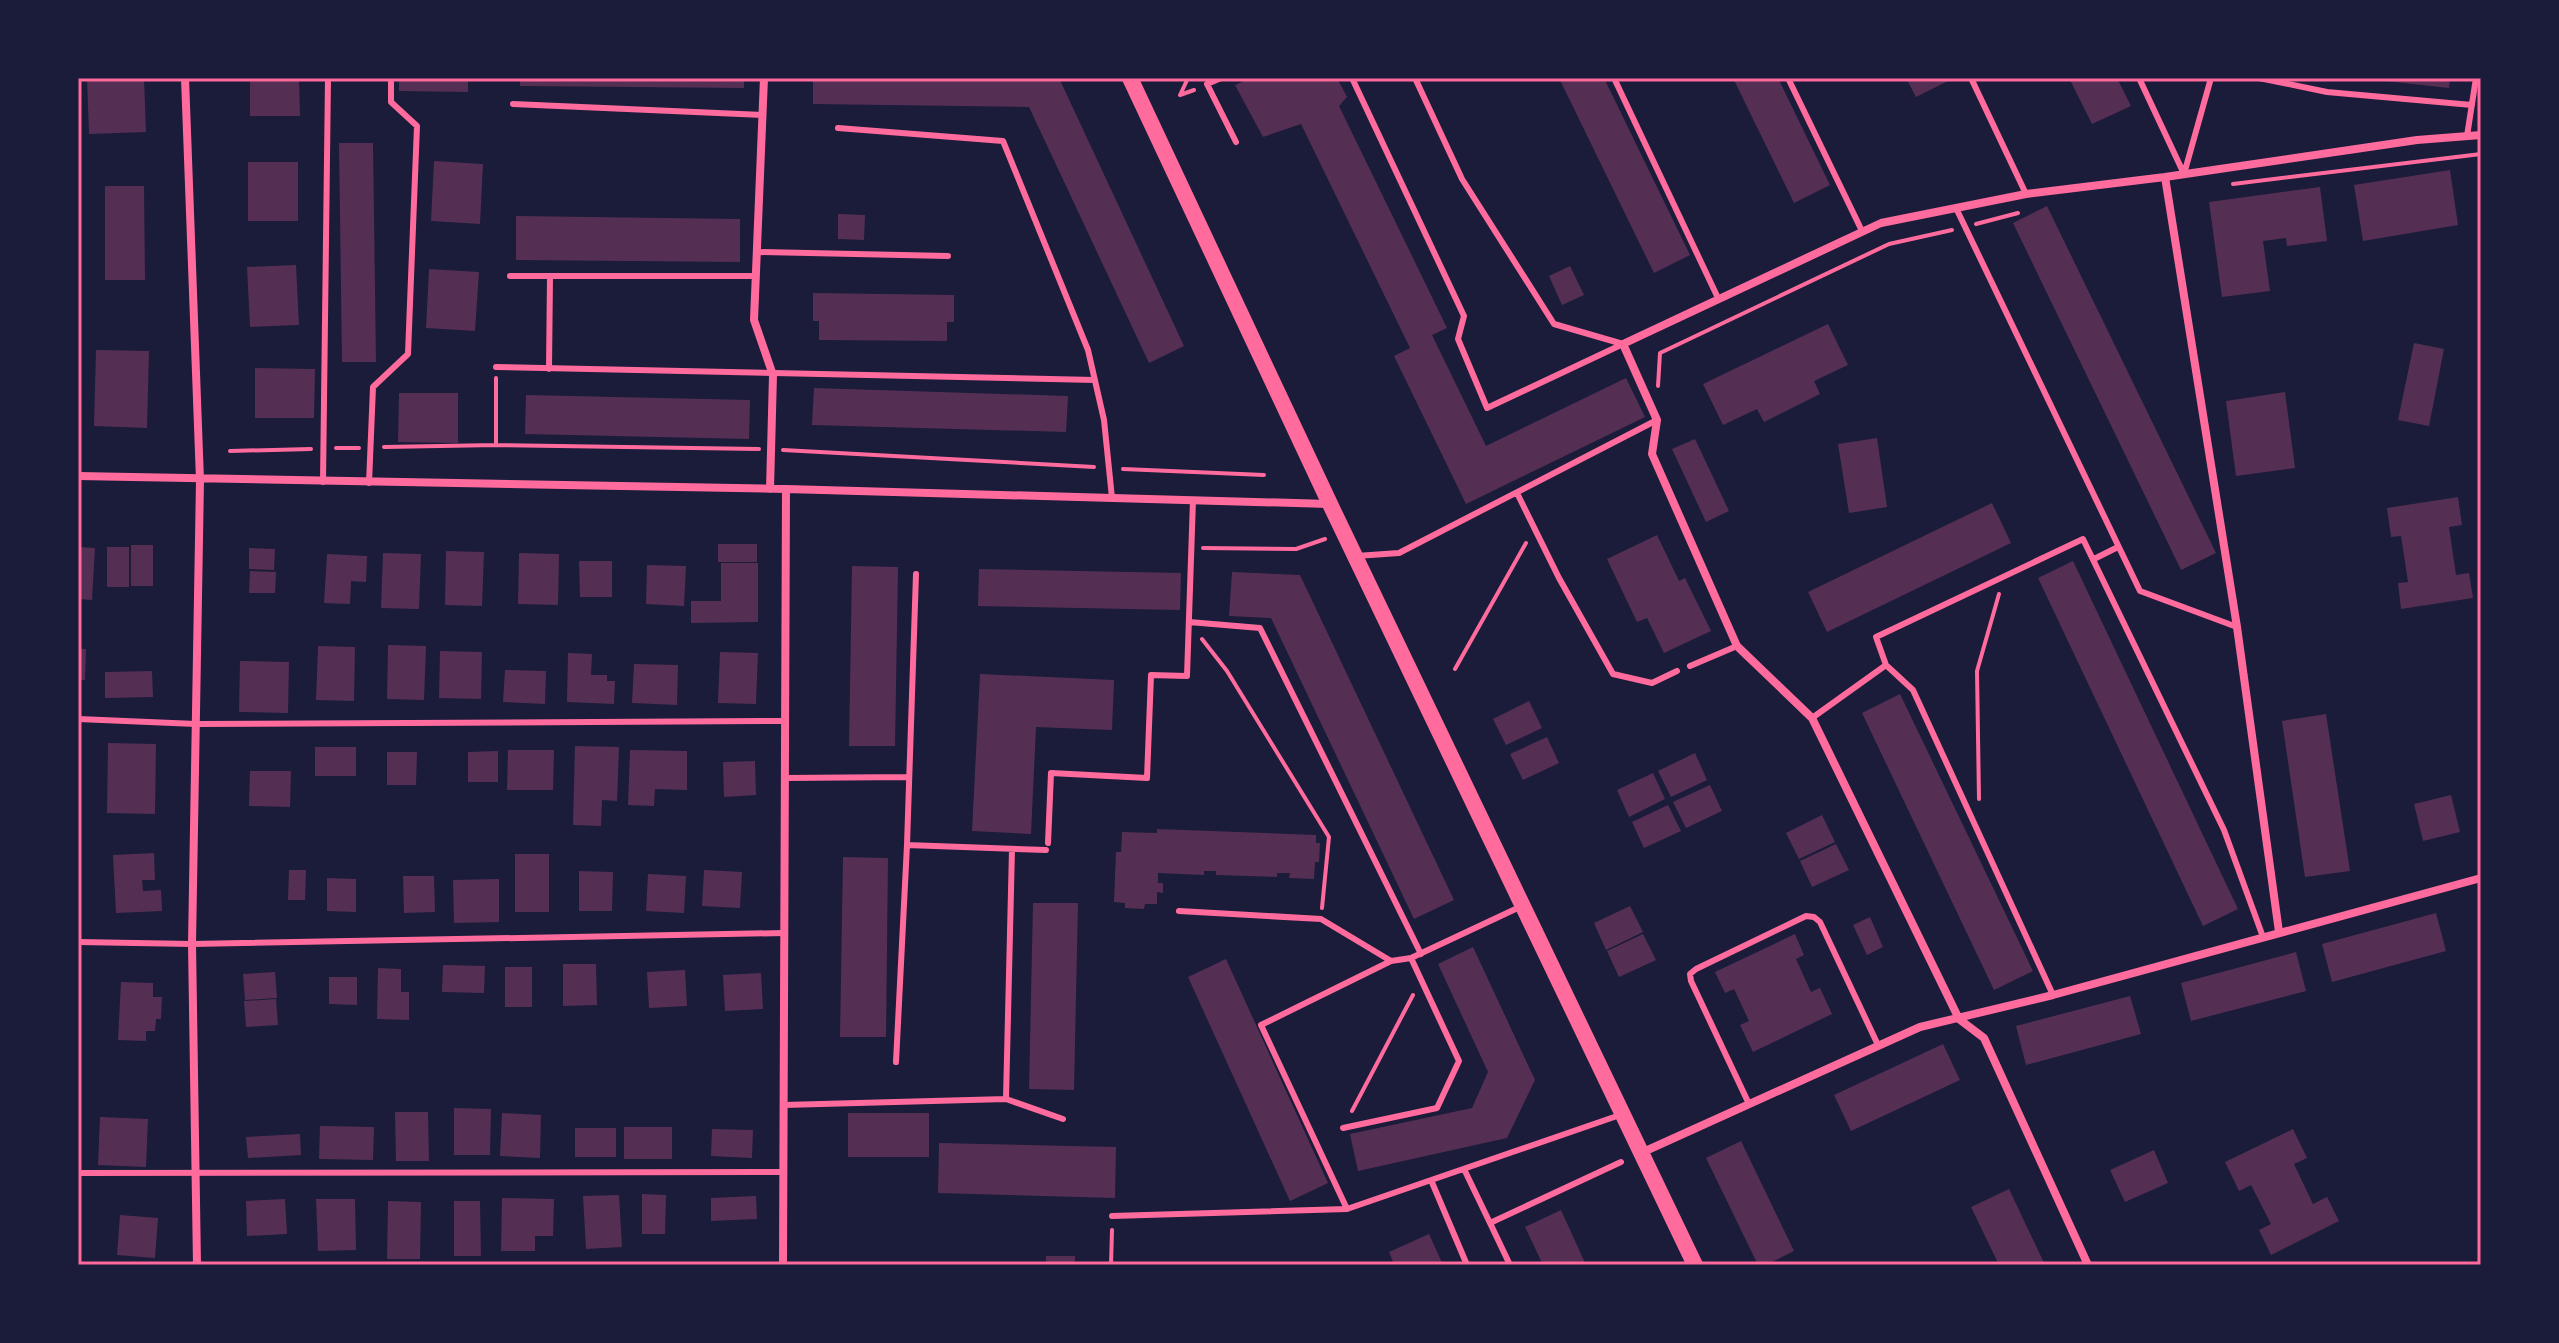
<svg xmlns="http://www.w3.org/2000/svg" width="2559" height="1343" font-family="Arial,sans-serif">
	<style>
		.building { fill: #542f53 }
		.lines { fill: none; stroke-linecap: round; stroke-linejoin: round }
		.path { stroke: #ff6b9d; stroke-width: 4 }
		.service { stroke: #ff6b9d; stroke-width: 6 }
		.minor { stroke: #ff6b9d; stroke-width: 8 }
		.secondary { stroke: #ff6b9d; stroke-width: 16 }
		.neatline { fill: none; stroke: #ff6b9d; stroke-width: 3 }
	</style>
	<rect width="100%" height="100%" fill="#1b1b3a"/>
	<path class="building" d="M87,78H144L146,132L89,134Z
		M250,78H299L300,116H250Z
		M399,78H468V92L399,91Z
		M520,78H744V88L520,86Z
		M813,78H1059L1184,346L1149,363L1029,107L813,104Z
		M1251,78H1337L1347,97L1339,106L1447,328L1432,335L1486,446L1626,378L1645,417L1466,504L1394,356L1410,348L1301,124L1263,137L1235,85Z
		M1559,78H1604L1690,255L1654,273Z
		M1733,78H1778L1830,185L1794,203Z
		M1906,78H1954L1916,97Z
		M2069,78H2117L2131,106L2092,124Z
		M2377,78H2450L2449,88L2376,80Z
		M339,143H373L376,362H342Z
		M434,161L483,164L480,224L431,221Z
		M248,162H298V221H248Z
		M2450,170L2458,225L2363,241L2354,185Z
		M105,186H144L145,280H105Z
		M2320,187L2327,241L2287,246L2286,238L2263,241L2270,291L2222,297L2209,202Z
		M2047,206L2216,553L2181,570L2013,223Z
		M838,214L865,215L864,240L838,239Z
		M516,216L740,219V262L516,260Z
		M296,265L299,325L250,327L247,267Z
		M1570,266L1584,295L1562,305L1549,276Z
		M429,269L479,272L475,331L426,328Z
		M813,293L954,295V322H947V341L819,340V321H813Z
		M1828,324L1848,365L1814,381L1820,394L1764,422L1757,409L1723,425L1703,384Z
		M2414,343L2444,349L2429,426L2398,420Z
		M96,350L149,351L147,428L94,426Z
		M255,368L315,369L314,418H255Z
		M814,388L1068,396L1066,432L812,425Z
		M2285,392L2295,468L2236,476L2226,401Z
		M399,393H458V443L398,442Z
		M526,395L750,400L749,439L525,434Z
		M1877,438L1887,507L1849,513L1838,444Z
		M1695,439L1729,511L1706,522L1672,449Z
		M2458,497L2462,525L2449,527L2456,575L2469,573L2473,598L2401,609L2398,583L2408,582L2401,536L2391,537L2387,508Z
		M1992,503L2011,543L1827,632L1808,592Z
		M1657,535L1679,581L1685,578L1711,631L1664,653L1647,618L1637,622L1607,559Z
		M718,544H757V562H718Z
		M131,545H153V586H131Z
		M78,547L95,548L92,600L78,599Z
		M107,547H129V587H107Z
		M249,548L275,549L274,570L249,569Z
		M446,551L484,552L482,606L445,605Z
		M383,553L421,554L419,609L381,608Z
		M519,553L559,554L558,605L518,604Z
		M327,554L367,556L366,582L351,581L350,604L324,603Z
		M579,561H612V597H580Z
		M2073,561L2238,909L2203,926L2038,578Z
		M721,563H758V622L691,623V601H721Z
		M647,565L686,566L684,606L646,604Z
		M852,566L898,567L895,746H849Z
		M979,569L1181,573L1180,610L978,606Z
		M250,571L276,572L275,593H249Z
		M1232,572L1300,575L1454,900L1414,919L1271,618L1229,616Z
		M388,645L426,646L424,700L387,699Z
		M318,646L355,647L354,701L316,700Z
		M78,649H86L85,680H78Z
		M440,651L482,652L481,699L439,698Z
		M720,652L758,653L756,704L718,703Z
		M568,653L592,654L591,675H607V681H615L614,704L567,702Z
		M240,661L289,662L288,713L239,712Z
		M634,664L678,665L677,705L632,703Z
		M505,670L546,671L545,704L503,702Z
		M152,671L153,697L105,698V672Z
		M980,674L1114,680L1112,730L1036,727L1031,834L972,831Z
		M1900,694L2033,971L1994,990L1862,713Z
		M1529,701L1542,728L1506,745L1493,719Z
		M2326,714L2350,871L2305,877L2282,721Z
		M1547,737L1559,763L1523,780L1510,754Z
		M108,743L156,744L155,814L107,813Z
		M575,746L619,747L617,801L602,800L601,826L573,825Z
		M315,747H356V776H315Z
		M508,750H554L553,790H507Z
		M630,750L687,751V790L655,789L654,806L628,805Z
		M498,751V782H468V752Z
		M387,752H417L416,785H387Z
		M1695,753L1707,780L1671,797L1658,771Z
		M755,761L756,795L724,797L723,762Z
		M250,771H291L290,807L249,806Z
		M1653,773L1665,799L1629,817L1617,790Z
		M1710,785L1722,811L1686,828L1673,802Z
		M2451,795L2460,832L2423,841L2414,804Z
		M1668,805L1681,831L1644,848L1632,822Z
		M1822,815L1835,842L1799,859L1786,833Z
		M1157,829L1316,835V843H1320L1319,862H1315L1314,879L1289,878L1290,873H1277V877L1216,875V871H1204V875L1158,873V883H1163V893L1157,892V904H1145L1144,909L1125,908V903L1114,902L1116,852H1121L1122,832L1157,833Z
		M1836,844L1849,870L1812,887L1800,861Z
		M154,853L155,880H142L143,891L161,890L162,911L116,913L113,855Z
		M515,854H549V912H515Z
		M843,857L888,858L886,1037H840Z
		M289,870H306L305,900H288Z
		M704,870L742,872L740,908L702,906Z
		M579,871L613,872L612,911H579Z
		M648,874L686,876L684,913L646,911Z
		M403,876H434L435,912L404,913Z
		M327,878L356,879V912L327,911Z
		M499,879V922L454,923L453,880Z
		M1033,903H1078L1074,1090L1029,1089Z
		M1630,906L1643,932L1606,950L1594,923Z
		M2436,913L2446,951L2332,982L2322,944Z
		M1870,917L1883,947L1867,955L1853,925Z
		M1643,934L1656,960L1619,977L1607,951Z
		M1795,934L1804,955L1796,959L1811,992L1820,988L1832,1014L1753,1052L1740,1025L1749,1021L1734,989L1725,993L1715,972Z
		M1473,947L1535,1080L1507,1138L1358,1171L1350,1134L1472,1108L1488,1072L1438,964Z
		M2296,952L2306,991L2191,1021L2181,983Z
		M1226,959L1328,1183L1290,1201L1188,977Z
		M563,964H596L597,1005L563,1006Z
		M443,965L485,966L484,993L442,992Z
		M505,967H532V1007H505Z
		M378,968L401,969V992H409V1020L377,1019Z
		M685,970L687,1006L649,1008L647,972Z
		M275,972L277,998L245,1000L243,974Z
		M761,973L763,1009L725,1011L723,975Z
		M329,977H357V1005L329,1004Z
		M121,982L153,983V997H162L161,1019H156L155,1031H146V1041L118,1040Z
		M2130,996L2141,1034L2026,1065L2016,1026Z
		M276,999L278,1025L246,1027L244,1001Z
		M1943,1044L1960,1080L1851,1131L1834,1095Z
		M454,1108L491,1109L490,1155H454Z
		M395,1112H428L429,1161H396Z
		M502,1113L541,1115L540,1158L500,1156Z
		M848,1113H929V1157H848Z
		M100,1117L148,1119L146,1167L98,1165Z
		M320,1126L374,1127L373,1160L319,1159Z
		M624,1127H672V1159H624Z
		M575,1128H616V1157H575Z
		M712,1129L753,1130L752,1158L711,1156Z
		M2293,1129L2307,1158L2294,1164L2313,1204L2327,1197L2339,1221L2271,1255L2259,1230L2271,1224L2251,1185L2239,1191L2225,1162Z
		M300,1134L301,1155L248,1158L246,1137Z
		M1741,1141L1794,1251L1766,1265H1758L1706,1158Z
		M939,1143L1116,1147L1115,1198L938,1193Z
		M2154,1150L2168,1183L2125,1202L2110,1170Z
		M2009,1189L2045,1265H1999L1971,1207Z
		M642,1194L666,1195L665,1234H642Z
		M619,1195L622,1247L586,1249L583,1196Z
		M756,1196L757,1219L711,1221V1198Z
		M502,1198L554,1199L553,1236H535V1251H501Z
		M285,1199L287,1234L247,1236L246,1201Z
		M316,1199H355L356,1250L318,1251Z
		M388,1201L421,1202L420,1259H387Z
		M454,1201H480L481,1256H454Z
		M1561,1210L1586,1265H1543L1525,1227Z
		M120,1215L158,1218L155,1258L117,1255Z
		M1429,1234L1443,1265H1387L1393,1262L1389,1252Z
		M1046,1256H1075V1265H1046Z"/>
	<g class="lines">
		<path class="path" d="M1181,93L1188,78
			M1180,95L1194,90
			M2233,184L2481,154
			M1976,224L2018,213
			M496,378V445
			M1658,386L1660,353L1889,244L1952,230
			M384,447L496,445L759,449
			M336,448H359
			M783,450L1094,467
			M230,451L311,449
			M1123,469L1264,475
			M1203,548L1296,549L1325,539
			M1202,639L1227,671L1329,837L1322,908
			M1455,669L1526,543
			M1979,799L1977,671L1999,594
			M1352,1111L1413,995
			M1111,1265L1112,1230"/>
		<path class="service" d="M1221,78L1207,84L1236,142
			M1352,78L1464,316L1458,339L1487,408L1623,344
			M1415,78L1462,179L1554,324L1623,344
			M1614,78L1718,298
			M1788,78L1862,231
			M1971,78L2026,194
			M2139,78L2184,174
			M2259,78L2327,92L2472,105
			M513,104L763,115
			M838,128L1003,141L1088,350L1104,420L1112,498
			M2467,136L2476,78
			M2184,174L2211,78
			M1956,208L2140,591L2237,627
			M757,252L948,256
			M510,276H756
			M496,367L1095,380
			M549,369L550,276
			M323,482L328,78
			M369,483L373,387L408,354L417,126L391,102V78
			M1517,493L1559,578L1613,674L1652,683L1677,671
			M1356,556L1399,553L1657,420
			M2094,559L2118,547
			M1189,622L1260,628L1421,954
			M1886,665L1913,690L2053,995
			M1690,666L1737,646
			M1812,718L1886,665L1876,637L2083,539L2224,830L2263,937
			M78,719L196,724L785,721
			M785,778L908,777
			M1048,843L1051,773L1147,778L1151,675L1187,676L1193,500
			M907,845L1046,850
			M1179,911L1321,919L1391,961L1411,958L1522,906
			M78,942L192,944L784,933
			M896,1062L907,845L916,574
			M1006,1099L1012,849
			M1749,1104L1691,981L1690,974L1696,969L1806,916L1814,917L1820,922L1878,1045
			M784,1105L1006,1099L1063,1119
			M1343,1128L1437,1108L1459,1061L1411,958
			M1464,1169L1490,1223
			M78,1173L784,1172
			M1431,1180L1467,1265
			M1347,1209L1620,1115
			M1112,1216L1347,1209L1261,1025L1391,961
			M1510,1265L1490,1223L1621,1162"/>
		<path class="minor" d="M185,78L200,480L192,944L197,1265
			M764,78L754,320L773,375L770,489
			M2165,177L2237,627L2279,932
			M78,476L786,489L1329,504
			M1641,1153L1920,1027L2053,995L2481,878
			M783,1265L786,489
			M2088,1265L1984,1038L1959,1019L1812,718L1737,646L1652,454L1657,420L1623,344L1881,223L2026,194L2165,177L2417,140L2481,135"/>
		<path class="secondary" d="M1130,78L1330,504L1695,1265"/>
	</g>
	<rect width="2559" height="1343" fill="none" stroke="#1b1b3a" stroke-width="160"/>
	<rect x="80" y="80" width="2399" height="1183" class="neatline"/>
</svg>
